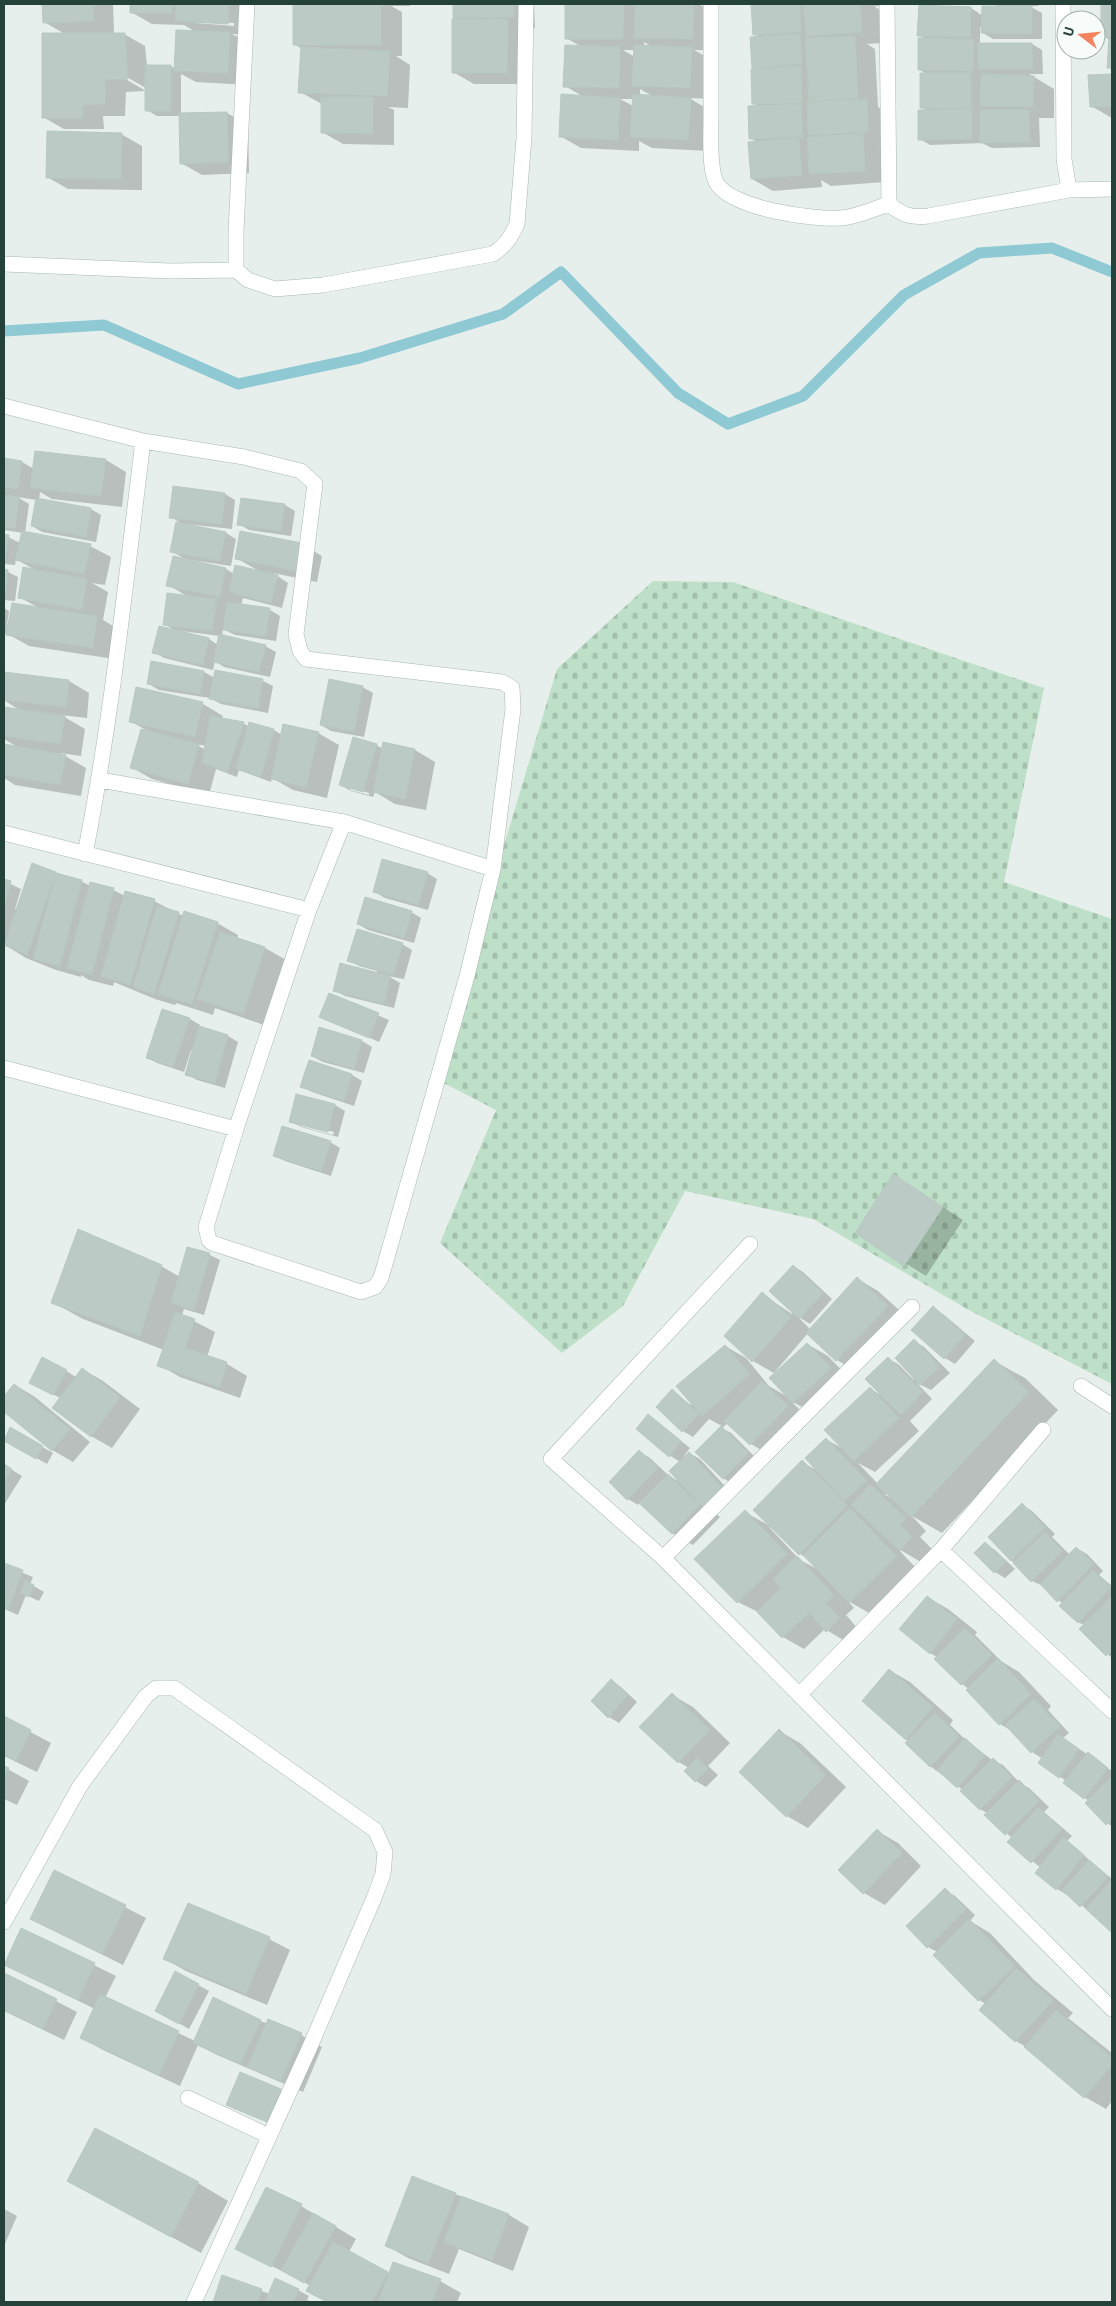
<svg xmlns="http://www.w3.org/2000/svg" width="1116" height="2306" font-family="'Titillium Web',sans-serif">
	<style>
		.cemetery { fill: url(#cemetery-stones) }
		.shadow { fill: #0003; fill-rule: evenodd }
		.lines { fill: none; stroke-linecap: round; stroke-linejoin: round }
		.stream { stroke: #8ec9d4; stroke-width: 11 }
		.building { fill: #bbcac4; stroke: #b8c9c2 }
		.minor-casing { stroke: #a8b8b2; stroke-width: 16 }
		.minor { stroke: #fff; stroke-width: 15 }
	</style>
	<defs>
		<pattern id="cemetery-stones" width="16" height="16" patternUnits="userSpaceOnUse" patternTransform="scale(1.25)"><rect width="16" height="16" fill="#bfe0c8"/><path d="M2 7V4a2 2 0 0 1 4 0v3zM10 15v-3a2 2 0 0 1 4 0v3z" fill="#a4c1ad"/></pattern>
	</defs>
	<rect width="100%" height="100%" fill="#e6efeb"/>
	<path class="cemetery" d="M653,581L733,582L1044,688L1004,882L1112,919V1384L967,1309L813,1219L685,1191L623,1306L562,1353L440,1243L496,1110L434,1078L557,669Z"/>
	<path class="shadow" d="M43,4H113L114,34H124L145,46L147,66H171L175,69L196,32L184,25L152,24L131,12V4H251L248,35L232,34L251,45L249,85L196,82L181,74V114L227,113L248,125L249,173L202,175L181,163V116H157L147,110L146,88L123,75L122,77L146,91L126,92L125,116H103L104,129H64L43,117L65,34L44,22ZM196,21L234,23V26L196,23Z
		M295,4H410V6H391L402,12V56H396L410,65L408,108L388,107L394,110V145L343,144L322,132V104L300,92L302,49L294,44Z
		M454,4H534L535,28H522L528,84H474L453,72Z
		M566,4H633L636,6V4H698L715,13L714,50H694L712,60L711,99L689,98L711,111L709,151L652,148L639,141V151L581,148L560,136L584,97L565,86L582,47L566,38ZM644,42L652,47L644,46ZM623,50H635V57ZM640,89L654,97L640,96ZM620,99H633V106Z
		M757,4H884V6H874L880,10L882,43L867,44L875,49L878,107L887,112L888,143L879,144L884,147L885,182L831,186L821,180L822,187L773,191L752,179L757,142L750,138L759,107L754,104L758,70L753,67L760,37L754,34Z
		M921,4H958L933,5V7L971,8L983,16L999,7L993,4H1038V6H1029L1042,13V39H993L983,33V27H980V43L1032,44L1042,50L1043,74H1029L1054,89V118H1039L1040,147L992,148L982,143L930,145L920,139L928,111L921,107L927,74L920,70L926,39L918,35L927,7Z
		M1103,7H1112V70L1109,67L1110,40L1102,36Z
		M1089,76H1112V118L1091,106Z
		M121,134L142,146V190L68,189L47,177Z
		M4,460L22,462L34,469L106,460L126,472L122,507L52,499L40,492L39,500L91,509L101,515L96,542L42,532L32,526L37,500L17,497L29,504L25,533L90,546L111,557L105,585L92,583L108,592L103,620L118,629L114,659L29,646L6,633L4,635V608L9,611L7,625L9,626L39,608L19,597L35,570L16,559L15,565L4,564V535L20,543L23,533L4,530Z
		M174,488L225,494L235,500L232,529L186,524V526L226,533L236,539L231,566L185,559L171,551L184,525L171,517Z
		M285,505L295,511L291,536L249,530L239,524Z
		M301,544L322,556L317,582L273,573L288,583L282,608L243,598L241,605L270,610L280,616L276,641L235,635L223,629L222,636L265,646L276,652L270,677L224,667L215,661L213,670L164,658L154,652L176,631L164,624L187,596L168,585L174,557L226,569L234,574L259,571L236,558ZM181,631L220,636L218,645L209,639L181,633Z
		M4,570L18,577L15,601L4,600Z
		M204,672L215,678L216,672L263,681L273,686L268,713L221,704L210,698L159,690L149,684Z
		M4,674L69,681L89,693L87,718L61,715L85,729L81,756L60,753L86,768L81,796L15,785L4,778V745L19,748L4,739V708L21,711L4,700Z
		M362,687L373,693L364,737L331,731L321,725Z
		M203,704L223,716L222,720L243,723L249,727L250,723L274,730L282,735L318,733L339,745L327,798L293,790L272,778L271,782L239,770L237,777L216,769L209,795L152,779L131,767L148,731L130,721ZM195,744L207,746L206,750Z
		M376,745L383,749L415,750L435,762L426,810L395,804L375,792L373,797L351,791L340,785ZM350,787L369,793V795L350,790Z
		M32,865L81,881L90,886L113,890L125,896L154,901L183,916L217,923L238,935L237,939L265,948L286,960L264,1025L215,1008L213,1015L176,1003L175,1005L155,999L114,982L113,986L89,980L81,975V977L56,970L26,958L5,945L4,948V876V881L21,889L15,909L17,910Z
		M427,873L437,879L428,910L385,898L375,892Z
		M411,912L421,918L414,943L368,930L358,924Z
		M402,944L412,950L404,979L388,976L400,983L394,1008L345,996L334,990L377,974V971L359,966L349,960Z
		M330,995L389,1020L379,1042L321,1016Z
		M163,1011L190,1019L200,1025L199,1027L228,1036L238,1042L225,1088L197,1080L187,1074L193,1051L191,1050L184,1072L157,1063L147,1057Z
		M362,1041L372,1047L364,1073L323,1062L312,1056Z
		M310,1062L352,1075L362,1081L354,1106L312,1092L302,1086Z
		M335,1105L345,1111L338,1137L301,1127L290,1121ZM300,1123L334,1132L333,1135L300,1126Z
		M330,1142L340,1148L331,1176L285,1161L275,1156Z
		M894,1176L963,1220L926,1276L857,1233Z
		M188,1248L210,1255L220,1260L204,1315L184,1309L182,1315L215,1332L207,1357L227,1364L247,1376L240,1398L180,1377L159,1365L164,1350L83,1319L52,1302L161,1266L180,1277Z
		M793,1266L803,1272L832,1299L810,1324L797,1316L810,1329L858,1279L878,1291L908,1318L857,1372L837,1360L808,1333L774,1373L753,1361L762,1294L792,1314Z
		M933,1308L943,1314L975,1341L955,1364L945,1358L913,1330Z
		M914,1341L924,1347L950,1373L931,1390L917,1383L932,1399L910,1421L919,1431L875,1472L858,1463L878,1484L994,1361L1025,1378L1058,1410L942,1533L912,1516L926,1531L920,1537L932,1549L921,1562L897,1548L917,1569L871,1614L848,1601L854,1608L846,1615L860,1631L848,1643L825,1629L804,1649L783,1637L760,1613L738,1602L696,1559L745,1512L770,1526L802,1462L816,1470L827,1440L844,1449L870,1388L882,1396L888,1359L898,1364L914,1380L915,1378ZM887,1492L893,1499L885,1495ZM771,1526L800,1554L807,1558L817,1569L800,1560L769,1527Z
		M807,1344L828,1356L851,1380L815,1414L791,1401L808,1418L772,1456L751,1444L728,1423L722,1428L731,1433L757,1459L733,1484L723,1478L697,1452L722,1426L709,1419L693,1437L683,1431L658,1407L672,1391L691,1405L725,1346L746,1358L769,1386L788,1397Z
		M82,1369L103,1381L140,1409L112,1448L91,1436L60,1398L41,1388L66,1371L76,1377Z
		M15,1385L35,1397L90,1442L73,1462L54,1451L4,1410V1398Z
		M649,1416L690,1448L683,1457L689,1453L700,1459L734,1496L715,1513L720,1517L693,1545L672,1533L640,1502L638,1505L628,1499L611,1482L640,1452L650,1458L667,1474L681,1483L680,1462L669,1455Z
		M10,1429L53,1453L47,1464L4,1440Z
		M4,1465L22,1476L4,1505Z
		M1022,1505L1032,1511L1055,1534L1052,1537L1070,1555L1076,1548L1087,1554L1103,1571L1099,1575L1112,1586V1658L1081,1629L1084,1625L1078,1622L1063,1604L1043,1586L1032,1581L1011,1560Z
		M985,1544L995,1550L1015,1569L1005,1578L995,1572L976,1553Z
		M4,1565L33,1577L30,1584L44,1592L39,1601L26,1595L18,1615L4,1609Z
		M927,1597L948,1609L977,1632L975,1635L1001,1661L1019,1672L1051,1706L1048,1710L1069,1733L1063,1738L1112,1771V1827L1087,1803L1089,1801L1065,1783L1067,1781L1060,1777L1043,1759L1032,1752L1012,1731L1000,1724L967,1690L969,1689L962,1684L936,1659L937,1657L930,1653Z
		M889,1670L910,1682L953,1720L950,1725L966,1740L992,1760L1003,1765L1020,1783L1029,1788L1049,1807L1044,1812L1072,1836L1067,1841L1112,1879V1932L1068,1893L1067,1895L1057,1889L1037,1873L1041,1868L1009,1842L1012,1838L986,1815L987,1813L980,1809L963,1790L930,1766L906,1739Z
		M611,1681L621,1687L637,1702L619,1723L609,1717L592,1701Z
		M672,1695L693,1707L730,1743L708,1766L718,1775L706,1787L696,1781L686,1771L689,1768L679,1762L641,1727Z
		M4,1718L51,1743L37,1772L4,1756Z
		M779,1731L800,1743L846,1787L808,1828L787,1816Z
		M4,1767L29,1781L17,1805L4,1799Z
		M877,1831L898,1843L921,1866L885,1905L864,1893L840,1870Z
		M55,1871L146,1918L123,1965L31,1919Z
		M945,1890L955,1896L975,1915L970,1921L990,1933L1034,1980L1073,2013L1068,2018L1112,2053V2101L1106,2109L1085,2097L1028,2048L1016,2041L981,2010L986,2004L979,2000L935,1955L937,1952L928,1947Z
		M21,1929L116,1976L105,1998L195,2041L260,2021L301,2035L322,2047L303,2092L215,2054L198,2045L180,2086L103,2050L82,2038L95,2009L5,1965Z
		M269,1939L290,1950L267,2005L186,1971L165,1959Z
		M176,1973L209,1991L189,2029L166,2016Z
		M4,1974L77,2012L64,2040L4,2011Z
		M280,2090L290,2096L278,2126L228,2105Z
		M68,2181L198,2183L228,2201L201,2253Z
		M267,2189L301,2206L356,2239L349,2252L390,2274L440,2281L461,2293L457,2302H328L308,2291L311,2286L236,2248Z
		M455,2194L509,2215L529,2227L513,2271L459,2249L449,2274L408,2258L387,2246Z
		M4,2209L17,2216L4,2246Z
		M223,2277L270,2294L298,2290L309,2296L307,2300L311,2302H214Z"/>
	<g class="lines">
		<path class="stream" d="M4,331L104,325L238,384L360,358L503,314L561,272L678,393L728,424L803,396L904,295L979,253L1052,248L1112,272"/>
	</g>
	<path class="building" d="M42,4H93L94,21L43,23Z
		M130,4H172V13H130Z
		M176,4H229L228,24L175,21Z
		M293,4H381V45H293Z
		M453,4H514V17L453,18Z
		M565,4H624L623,39H565Z
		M635,4H694L693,39L634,38Z
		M751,4H800L801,32L753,35Z
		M803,4H860L862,32L806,36Z
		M919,5L971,7L970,37L917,36Z
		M1101,5L1112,6V37H1101Z
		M982,6H1032V34L981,33Z
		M452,19H508L507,73H452Z
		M176,30L230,32L228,73L174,71Z
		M42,33H125L128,79L105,80V104L83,105V118H42Z
		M800,34L802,64L752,68L750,37Z
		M855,36L858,98L809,101L805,38Z
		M918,38L974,39L973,71L918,70Z
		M1109,39L1112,40V68H1107Z
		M978,43H1032L1033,69H978Z
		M565,45L620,47L619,88L563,87Z
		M634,45L692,47L690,88L632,86Z
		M301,47L390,51L387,96L298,93Z
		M145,65H171V111H145Z
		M801,66L802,103L752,104L751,69Z
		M920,73H971V108H920Z
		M981,74L1034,76L1033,107L980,106Z
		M1112,74V106L1090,107L1088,75Z
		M561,94L620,98L618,140L559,137Z
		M633,94L691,98L688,140L630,137Z
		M321,97H373V134L321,133Z
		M867,99L868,132L808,135L807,101Z
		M801,104L803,137L749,139L748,106Z
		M972,109V139L918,140V110Z
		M980,110H1029L1030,142L980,143Z
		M227,112L228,162L180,164L179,113Z
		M47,131L122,133L121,179L46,178Z
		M863,133L865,171L809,174L807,137Z
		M799,138L802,175L751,179L748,142Z
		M35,451L106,459L101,496L30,488Z
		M4,458L22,461L18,489L4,487Z
		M173,486L225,493L222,524L169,518Z
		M4,495L19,497L15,528L4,527Z
		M36,498L91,508L86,537L31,526Z
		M241,498L285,504L281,531L237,525Z
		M176,522L226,532L220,561L170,552Z
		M22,531L91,544L84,574L15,560Z
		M240,531L302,543L296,571L235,559Z
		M4,534L9,535L5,560H4Z
		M173,556L226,568L220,597L166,586Z
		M235,565L278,575L271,603L229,592Z
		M23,567L87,579L82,610L18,598Z
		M4,569L8,570L5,596H4Z
		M167,593L217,599L212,631L163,625Z
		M227,602L270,608L266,636L223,630Z
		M12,603L97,616L93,648L6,635Z
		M159,626L209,638L203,665L152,653Z
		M219,634L266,645L259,672L213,662Z
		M151,661L204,671L200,694L147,684Z
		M215,670L263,679L258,708L209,699Z
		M4,672L69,680L66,707L4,700Z
		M329,679L363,686L354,732L320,725Z
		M136,687L203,702L195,737L129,722Z
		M4,707L65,716L60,744L4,736Z
		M210,716L244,722L227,772L202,763Z
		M249,722L274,729L261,777L236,769Z
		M283,724L319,732L306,787L271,779Z
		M141,729L199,744L188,784L130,768Z
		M353,737L377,744L363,792L339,785Z
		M383,742L415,749L405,799L373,792Z
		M4,744L66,755L60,785L4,775Z
		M382,859L428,872L418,905L373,892Z
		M32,863L56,872L27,955L4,945Z
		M56,873L82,880L60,966L33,959Z
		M4,879L11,881L4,908Z
		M90,882L114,888L92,975L67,968Z
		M125,891L155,899L130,985L101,976Z
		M365,897L412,911L404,938L357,924Z
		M157,906L179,912L154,994L133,987Z
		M184,911L218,922L192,1004L158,994Z
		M357,929L403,943L393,975L347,961Z
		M220,932L265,947L243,1014L197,999Z
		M340,963L390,976L384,1004L333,991Z
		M329,993L379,1013L369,1038L319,1017Z
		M162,1009L190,1018L173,1067L146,1058Z
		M199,1026L228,1035L215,1083L185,1075Z
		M319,1027L362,1040L354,1069L311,1056Z
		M309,1060L352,1074L344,1101L300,1087Z
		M296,1094L335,1104L328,1132L289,1122Z
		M282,1126L331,1141L321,1171L273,1156Z
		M893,1174L943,1207L904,1266L855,1233Z
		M78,1229L162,1265L140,1336L51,1303Z
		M187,1247L210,1253L194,1310L171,1303Z
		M793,1265L823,1293L799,1319L769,1291Z
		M857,1277L888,1306L836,1361L806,1333Z
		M762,1292L791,1317L752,1362L724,1336Z
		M933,1306L965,1335L944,1359L911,1330Z
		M175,1312L195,1319L185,1348L227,1362L220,1387L157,1366Z
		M914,1339L940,1367L920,1385L895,1358Z
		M807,1343L831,1368L793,1403L769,1378Z
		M725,1345L750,1374L702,1416L676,1386Z
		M42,1357L67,1370L53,1395L29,1383Z
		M888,1357L923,1392L901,1415L865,1379Z
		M994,1359L1029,1392L911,1517L876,1484Z
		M82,1368L120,1397L91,1437L52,1408Z
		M762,1381L788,1406L750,1445L724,1421Z
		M14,1384L70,1429L52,1451L4,1412V1396Z
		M870,1387L899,1418L854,1461L824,1430Z
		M672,1389L699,1414L682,1432L656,1407Z
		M648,1414L681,1441L669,1457L636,1429Z
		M721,1426L748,1453L723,1479L695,1452Z
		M10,1427L43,1446L36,1459L4,1441Z
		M826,1438L867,1481L844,1501L805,1458Z
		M639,1450L658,1468L627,1500L609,1482Z
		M689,1452L724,1490L704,1508L669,1471Z
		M802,1460L847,1505L799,1555L753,1510Z
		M4,1464L12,1469L4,1483Z
		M668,1474L700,1505L672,1534L639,1503Z
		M870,1484L906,1518L900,1525L912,1537L900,1551L851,1505Z
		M1022,1503L1045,1528L1011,1561L988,1537Z
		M850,1508L897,1556L849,1603L803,1555Z
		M745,1510L787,1554L737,1603L694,1559Z
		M1045,1532L1063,1551L1031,1582L1013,1563Z
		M985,1542L1006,1562L994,1573L974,1553Z
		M1076,1547L1094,1564L1057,1602L1040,1584Z
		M797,1556L834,1595L826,1603L840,1618L826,1632L809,1613L782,1638L757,1612L781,1588L773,1579Z
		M4,1563L23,1570L8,1610L4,1608Z
		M1093,1570L1111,1587L1078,1623L1059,1606Z
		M25,1581L34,1585L29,1597L20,1593Z
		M927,1596L957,1619L930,1654L899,1629Z
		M1112,1596V1650L1106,1656L1079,1629Z
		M965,1628L992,1655L961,1685L934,1659Z
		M998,1658L1031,1694L999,1725L966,1690Z
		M889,1669L933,1707L906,1740L862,1701Z
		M611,1679L628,1695L608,1718L591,1701Z
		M672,1693L710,1730L678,1763L639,1727Z
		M1034,1699L1060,1726L1031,1753L1005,1725Z
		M935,1713L959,1737L930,1767L905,1743Z
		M4,1716L31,1730L16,1761L4,1755Z
		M779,1729L826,1775L786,1817L739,1772Z
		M1058,1734L1079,1749L1059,1778L1038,1763Z
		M965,1738L985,1756L957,1788L937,1770Z
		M1088,1752L1108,1768L1084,1799L1063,1783Z
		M697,1758L708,1769L695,1782L684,1771Z
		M993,1758L1012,1777L980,1810L960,1791Z
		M4,1766L9,1768L4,1779Z
		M1112,1776V1819L1106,1825L1085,1803Z
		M1019,1780L1039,1801L1005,1835L984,1815Z
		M1038,1807L1062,1829L1031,1863L1007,1842Z
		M877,1829L902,1853L863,1894L838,1870Z
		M1063,1837L1084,1855L1056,1890L1035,1873Z
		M1089,1860L1108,1877L1080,1907L1062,1890Z
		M54,1870L126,1905L102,1954L30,1919Z
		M1112,1880V1933L1086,1909Z
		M945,1888L966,1909L927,1948L906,1926Z
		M188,1903L270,1937L246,1994L163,1959Z
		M969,1919L1015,1966L978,2001L933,1955Z
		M21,1928L95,1963L78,2000L4,1965Z
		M1016,1968L1053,2000L1015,2042L979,2010Z
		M175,1971L199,1984L179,2024L155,2011Z
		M4,1973L57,1999L43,2029L4,2010Z
		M100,1994L179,2031L159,2075L80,2038Z
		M213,1997L261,2020L240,2064L193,2043Z
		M1056,2010L1112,2058V2065L1084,2098L1024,2047Z
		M268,2019L302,2033L281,2081L247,2067Z
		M240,2072L281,2089L267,2122L226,2105Z
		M95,2128L199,2182L171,2237L67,2181Z
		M412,2176L456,2193L428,2263L385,2246Z
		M266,2187L302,2204L271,2267L235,2249Z
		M461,2196L509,2214L492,2260L444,2242Z
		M313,2213L336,2226L304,2283L281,2270Z
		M333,2242L388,2272L372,2302H327L306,2291Z
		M393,2262L441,2279L432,2302H378Z
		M222,2275L262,2289L258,2302H213Z
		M275,2278L299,2289L293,2302H265Z"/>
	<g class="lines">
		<g class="minor-casing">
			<path id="minor" d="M711,4C711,42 711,80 711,118C711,134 709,168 716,182C730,209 814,220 841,218C858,217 873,209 889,204
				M887,4L889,204C902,215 911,218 928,216L1069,190L1112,189
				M1063,4L1064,159L1069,190
				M4,264L170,271L236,270L248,280L275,289L323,285L493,254C505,246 511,237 517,224L524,138L526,4
				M236,270V231L247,4
				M4,406L143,441L244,457L301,471L315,484L296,634L300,651L306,659L502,682L512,688L513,709L493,869L467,976L381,1278L375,1287L361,1292L212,1243L209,1240L206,1227L236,1129L309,910L344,822
				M100,780L344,822L493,869
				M4,833L309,910
				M85,854C112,717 126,579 143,441
				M4,1068L236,1129
				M750,1244L551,1459L663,1558L1112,2009
				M1081,1386L1112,1406
				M941,1550L1112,1711
				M663,1558L912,1307
				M799,1695L941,1550L1043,1430
				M4,1922L80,1786L146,1696L156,1688H174L375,1830L385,1852L383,1874L374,1898L309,2049L194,2302
				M188,2098L269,2136"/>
		</g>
		<use href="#minor" class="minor"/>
	</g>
	<rect width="1116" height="2306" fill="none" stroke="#24423a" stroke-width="10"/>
	<g transform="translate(1081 35) rotate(286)"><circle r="24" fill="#f7fbf9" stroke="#a3b1ad"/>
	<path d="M0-4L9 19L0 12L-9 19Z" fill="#f4845f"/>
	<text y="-8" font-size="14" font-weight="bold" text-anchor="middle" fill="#24423a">U</text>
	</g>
</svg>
